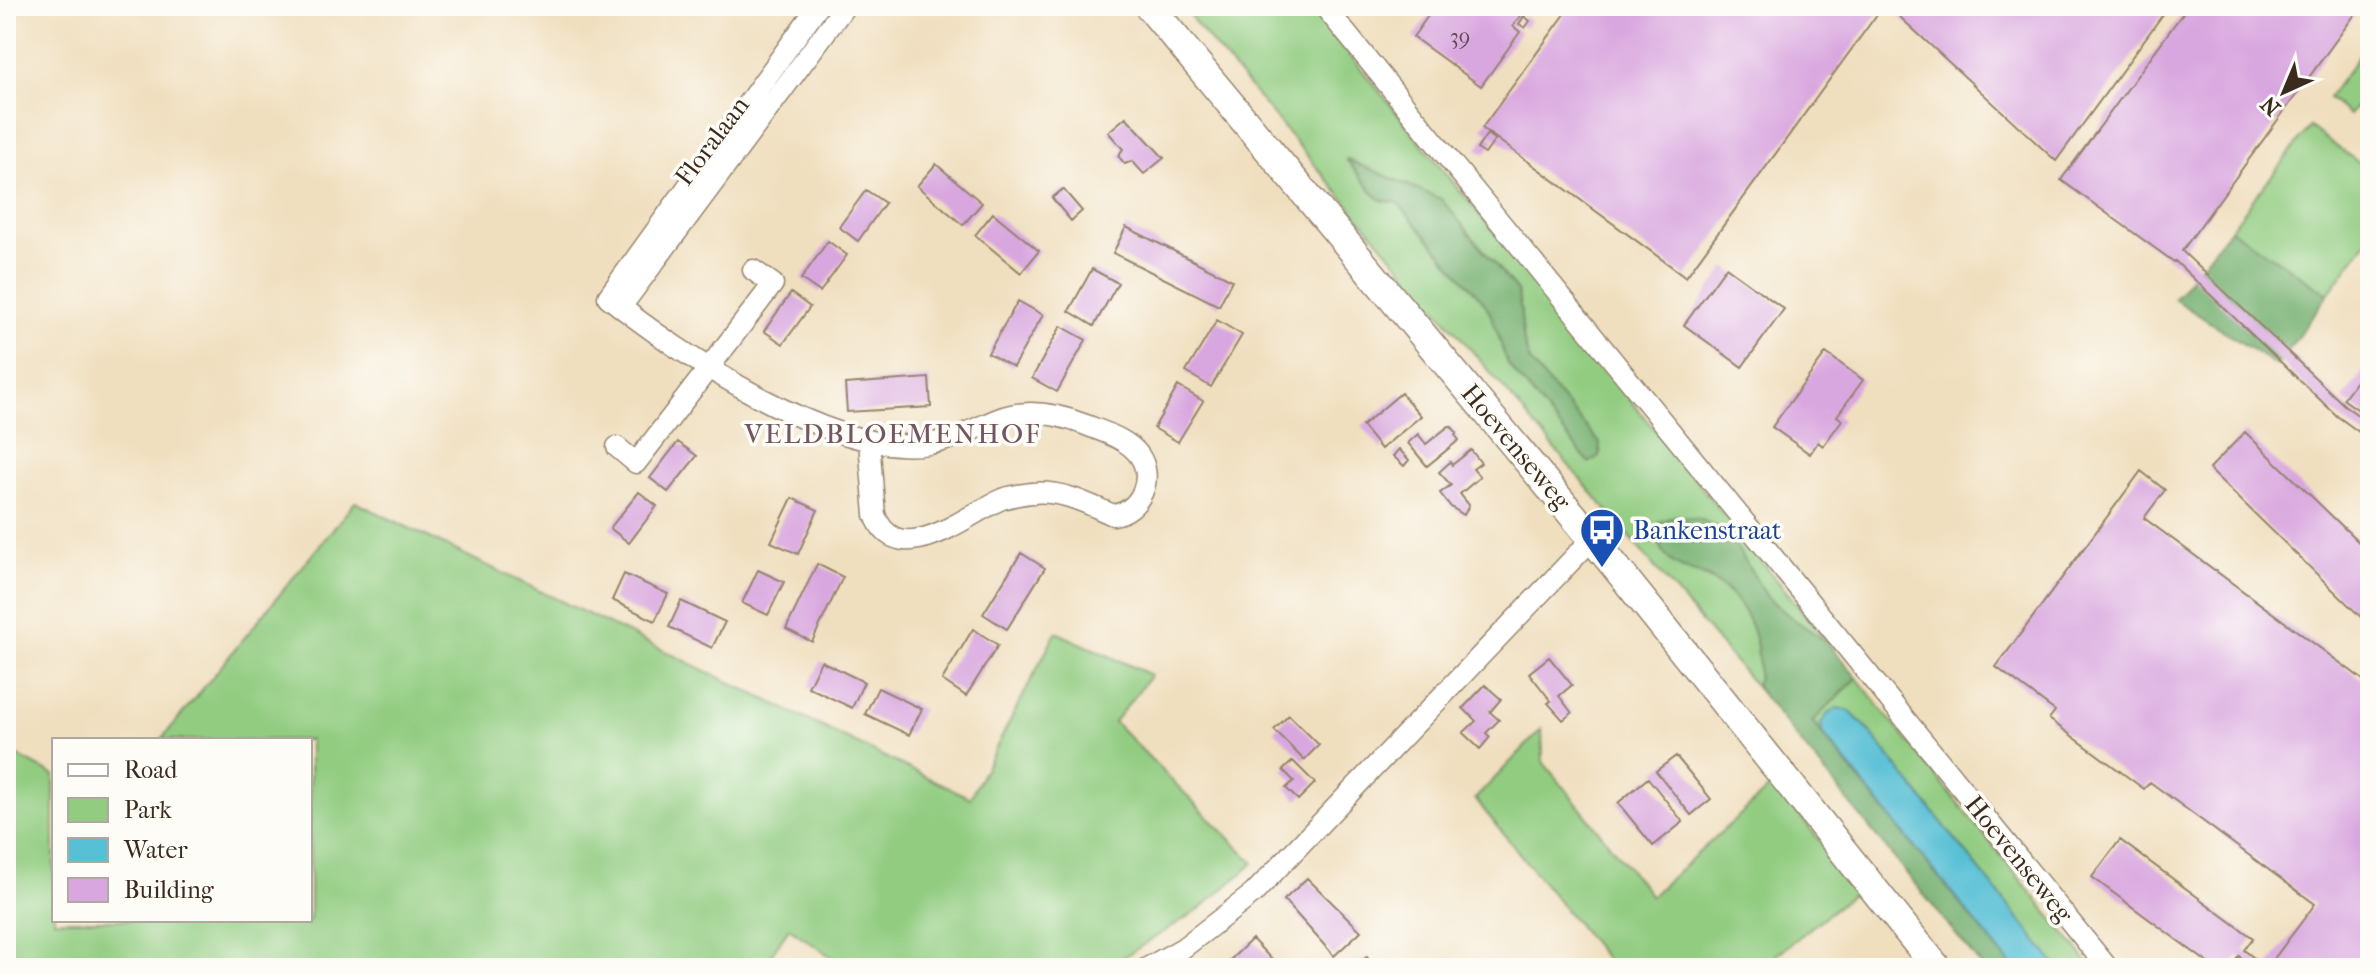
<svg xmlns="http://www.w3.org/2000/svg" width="2376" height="974" font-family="'IM FELL French Canon',serif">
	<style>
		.green { fill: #92cc81; stroke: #667b50; stroke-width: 2; fill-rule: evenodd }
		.forest { fill: #75b06f; stroke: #586d46; stroke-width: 2 }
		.water { fill: #58c0d5; stroke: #4a757a; stroke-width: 2 }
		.building { fill: #d9a7df }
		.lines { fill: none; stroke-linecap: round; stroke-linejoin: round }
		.minor-casing { stroke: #96846e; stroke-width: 23 }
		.secondary-casing { stroke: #96846e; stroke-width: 31 }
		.minor { stroke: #fff; stroke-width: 20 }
		.secondary { stroke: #fff; stroke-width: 28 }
		.labels { text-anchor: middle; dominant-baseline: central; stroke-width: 7; stroke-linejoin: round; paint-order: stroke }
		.number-label { font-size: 22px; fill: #62494e }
		.street-label { font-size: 26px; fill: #3b2a1e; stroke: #fdfcf7 }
		.transit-label { font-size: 26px; fill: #164399; stroke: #fdfcf7; text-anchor: start }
		.neighbourhood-label { font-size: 28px; letter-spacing: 2px; fill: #725662; stroke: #fdfcf7 }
	</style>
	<rect width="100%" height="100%" fill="#fdfcf7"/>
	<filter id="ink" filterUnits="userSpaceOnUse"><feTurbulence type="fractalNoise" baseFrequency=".0125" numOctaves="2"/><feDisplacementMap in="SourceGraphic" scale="16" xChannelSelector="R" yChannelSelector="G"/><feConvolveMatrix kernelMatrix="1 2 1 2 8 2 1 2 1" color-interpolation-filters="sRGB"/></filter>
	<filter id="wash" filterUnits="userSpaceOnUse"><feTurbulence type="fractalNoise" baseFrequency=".006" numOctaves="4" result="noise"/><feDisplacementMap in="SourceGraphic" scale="32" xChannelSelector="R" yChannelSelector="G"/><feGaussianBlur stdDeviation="1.8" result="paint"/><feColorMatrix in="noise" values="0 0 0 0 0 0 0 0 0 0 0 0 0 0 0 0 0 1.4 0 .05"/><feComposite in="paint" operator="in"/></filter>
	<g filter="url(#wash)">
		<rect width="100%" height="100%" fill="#f0dfbf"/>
		<path class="green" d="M1184,6H1310L1828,643L1789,616L1767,597L1737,548L1693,572C1742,588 1767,637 1756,687L1195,23ZM1348,160L1441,199L1517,291C1524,315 1519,340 1531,363L1601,451L1594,460L1503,352L1494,316L1483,301L1397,202L1383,201L1375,195Z
			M2370,40V89L2349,115L2328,98Z
			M2310,127L2370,171V237L2328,294L2230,229Z
			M355,502L970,798L1056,632L1151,675L1114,722L1254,863L1201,908L1107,968H848L789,928L762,968H6V750L54,775V920H310V740H161Z
			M1857,678L1890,720L2093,968H2058L1863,724H1821L1824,735L1812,721Z
			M1542,729L1543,762L1651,896L1774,784L1859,889L1760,968H1613L1475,799Z"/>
		<path class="forest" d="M1346,159L1441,199L1517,291C1524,315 1519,340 1531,363L1600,443L1599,456L1589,463L1509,366C1499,344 1497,321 1483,301L1397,202L1383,201L1375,195Z
			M2230,229L2328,294L2277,366L2174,299Z
			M1675,516L1699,519L1720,528L1737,548L1767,597L1789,616L1828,643L1857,678L1812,722L2013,968H1983L1756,687C1765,646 1748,601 1712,579C1699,571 1678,570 1668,558C1663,552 1659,543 1656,536L1659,522Z"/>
		<path class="water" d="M1837,708L1849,711L1863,724L2058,968H2013L1824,735L1821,724L1828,714Z"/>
		<g id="blocks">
			<path class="building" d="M1435,6H1528L1513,26L1520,32L1481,86L1413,37Z
				M1571,6H1883L1686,277L1482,128Z
				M1888,6H2169L2056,161Z
				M2188,6H2361L2182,251L2344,405L2370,424V440L2337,416L2175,261L2174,262L2061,180Z
				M1524,16L1530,21L1525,28L1519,24Z
				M1126,117L1164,158L1144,174L1132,161L1125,164L1118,156L1123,149L1108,132Z
				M1487,134L1495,140L1485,154L1477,149Z
				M936,164L982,203L963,225L917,186Z
				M1063,189L1082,211L1071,221L1052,198Z
				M866,190L885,203L858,241L839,227Z
				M993,213L1039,251L1021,273L975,235Z
				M1126,227L1232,280L1219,306L1113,253Z
				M828,241L847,255L820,292L801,279Z
				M1726,267L1784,309L1742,367L1684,325Z
				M1092,269L1118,283L1094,326L1069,311Z
				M791,293L810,307L783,344L764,331Z
				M1018,301L1043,315L1013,367L988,353Z
				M1217,320L1242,335L1211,387L1186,372Z
				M1061,326L1086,340L1057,392L1032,378Z
				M1826,353L1863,380L1837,416L1842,420L1823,446L1818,442L1810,454L1772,427Z
				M2370,362V418L2343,399Z
				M929,378L931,407L847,412L845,384Z
				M1178,386L1203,401L1178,442L1154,428Z
				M1401,393L1421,416L1381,449L1362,426Z
				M1449,426H1451L1457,433L1455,435L1459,440L1427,466L1408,443L1418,434L1426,444Z
				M2245,432L2370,553V626L2209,469Z
				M678,442L697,456L668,492L650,478Z
				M1399,449L1409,460L1404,466L1393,456Z
				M1471,450L1481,463L1473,469L1480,477L1460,494L1469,505L1464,515L1451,507L1440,493L1451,485L1439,472L1450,462L1452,465Z
				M2141,471L2165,490L2144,518L2370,685V968H2256L2239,956L2230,968H2215L2092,877L2120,840L2253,938L2244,950L2267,968L2315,904L2150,782L2144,789L2049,719L2055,711L1996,667Z
				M639,492L657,506L629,543L610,528Z
				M792,498L818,510L798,554L771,542Z
				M1021,553L1045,568L1007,629L983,614Z
				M817,564L843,577L812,642L786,629Z
				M758,570L784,582L768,615L742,603Z
				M624,574L668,594L655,621L612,600Z
				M681,601L725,622L712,648L669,627Z
				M973,629L998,645L966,696L942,680Z
				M1549,657L1572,685L1559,696L1572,713L1563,720L1548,703L1551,701L1529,673Z
				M821,661L864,682L852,708L808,687Z
				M1485,685L1501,699L1490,712L1499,720L1486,733L1490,737L1480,749L1463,733L1476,721L1463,708Z
				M878,688L922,709L909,735L865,714Z
				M1289,715L1319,745L1304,760L1274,730Z
				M1676,756L1711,799L1691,815L1656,771Z
				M1293,761L1315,783L1298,800L1286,788L1294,781L1283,770Z
				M1648,778L1683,822L1653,846L1618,803Z
				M1307,878L1361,931L1334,956L1284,900Z
				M1252,939L1280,968H1234L1228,962Z
				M1367,957L1375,968H1352Z"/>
		</g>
	</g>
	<g filter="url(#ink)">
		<use href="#blocks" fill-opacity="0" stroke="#96846e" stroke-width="2"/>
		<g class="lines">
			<g class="minor-casing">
				<path id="minor" d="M818,6L608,297C679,354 835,459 929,444C954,440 975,428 998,419C1027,407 1058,414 1086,425C1104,432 1127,439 1139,455C1155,478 1141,511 1113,515C1086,503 1062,490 1032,493C1022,494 1011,496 1002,499C969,513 898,574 875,515L869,441
					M1324,6L2108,968
					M621,307L845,6
					M617,447L636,463L773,284L753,270
					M1147,968L1183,948L1254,893L1592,539"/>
			</g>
			<g class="secondary-casing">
				<path id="secondary" d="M1149,6L1610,560L1937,968"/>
			</g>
			<use href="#minor" class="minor"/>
			<use href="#secondary" class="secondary"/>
		</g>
	</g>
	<defs>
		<g id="bus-pin" transform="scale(2.3)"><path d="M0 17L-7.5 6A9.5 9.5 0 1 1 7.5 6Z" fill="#1a4fb4" stroke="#fdfcf7"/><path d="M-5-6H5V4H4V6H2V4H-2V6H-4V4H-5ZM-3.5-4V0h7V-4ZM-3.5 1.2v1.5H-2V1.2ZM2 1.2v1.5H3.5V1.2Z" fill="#fff"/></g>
	</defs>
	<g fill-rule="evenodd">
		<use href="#bus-pin" x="1602" y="530"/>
	</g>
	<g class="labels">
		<g class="number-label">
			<text x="1460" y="37">39</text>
		</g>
		<g class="street-label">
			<text transform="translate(712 141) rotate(-53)">Floralaan</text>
			<text transform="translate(1516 447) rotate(50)">Hoevenseweg</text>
			<text transform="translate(2019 859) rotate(51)">Hoevenseweg</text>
		</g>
		<g class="transit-label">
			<text x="1633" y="530">Bankenstraat</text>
		</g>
		<g class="neighbourhood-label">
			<text x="893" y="433">VELDBLOEMENHOF</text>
		</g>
	</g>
	<rect width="2376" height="974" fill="none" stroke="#fdfcf7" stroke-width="32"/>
	<rect x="52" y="738" width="260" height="184" fill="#fdfcf7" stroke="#afa8a0" stroke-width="2"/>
	<rect x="68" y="764" width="40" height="12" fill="#ffffff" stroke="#afa8a0" stroke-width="2"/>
	<text x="124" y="778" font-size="24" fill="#3b2a1e">Road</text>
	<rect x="68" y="798" width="40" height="24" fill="#92cc81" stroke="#afa8a0" stroke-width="2"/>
	<text x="124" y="818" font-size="24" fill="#3b2a1e">Park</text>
	<rect x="68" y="838" width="40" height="24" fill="#58c0d5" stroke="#afa8a0" stroke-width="2"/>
	<text x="124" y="858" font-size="24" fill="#3b2a1e">Water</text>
	<rect x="68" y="878" width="40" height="24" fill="#d9a7df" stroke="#afa8a0" stroke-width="2"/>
	<text x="124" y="898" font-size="24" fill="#3b2a1e">Building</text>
	<g transform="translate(2284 92) rotate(224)" stroke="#fdfcf7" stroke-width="6" paint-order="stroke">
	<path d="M0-6L14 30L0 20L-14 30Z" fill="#3b2a1e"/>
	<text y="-12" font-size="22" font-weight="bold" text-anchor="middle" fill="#3b2a1e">N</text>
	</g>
</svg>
